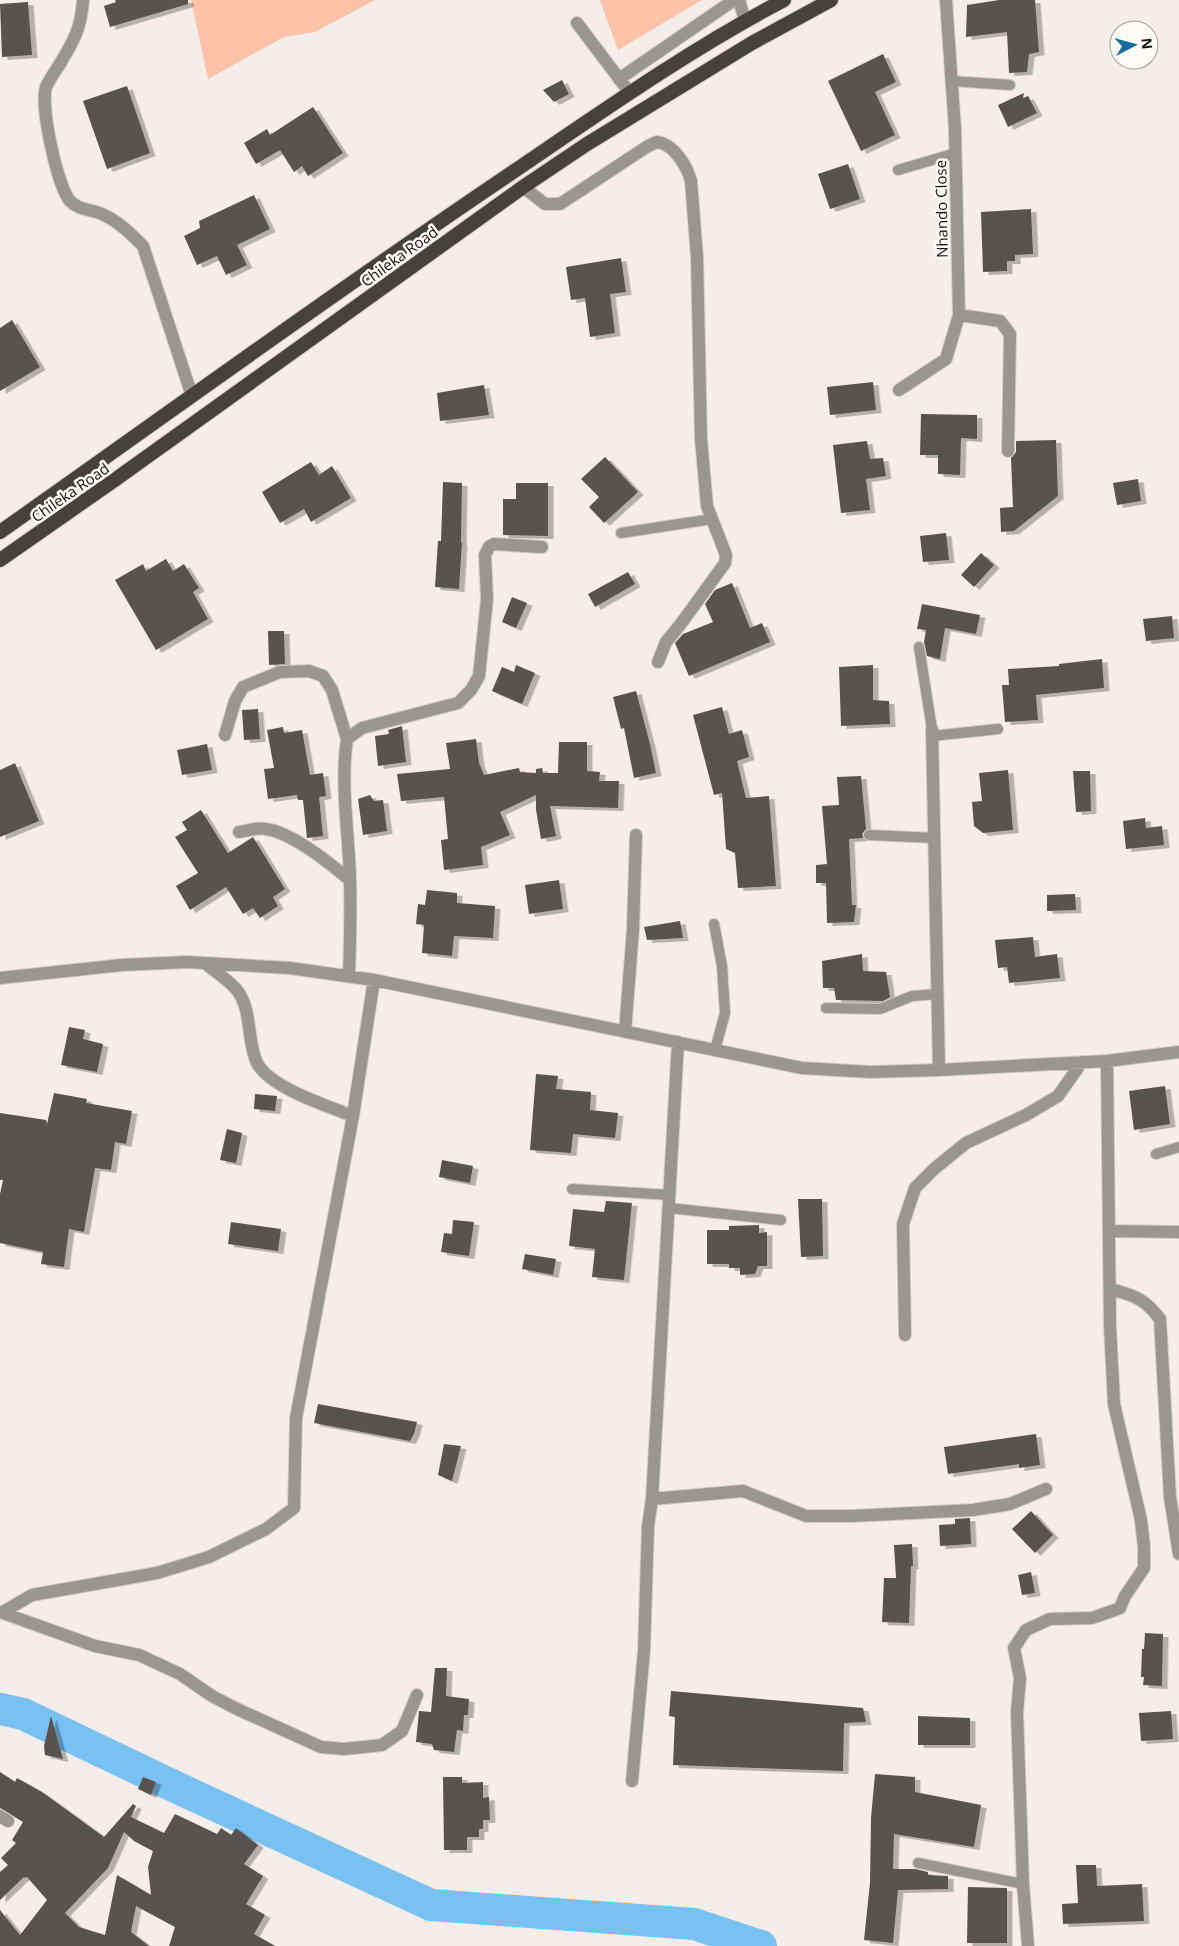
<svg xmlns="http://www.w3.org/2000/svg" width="1179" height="1946" font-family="'Open Sans',sans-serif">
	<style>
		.green { fill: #fec2a9 }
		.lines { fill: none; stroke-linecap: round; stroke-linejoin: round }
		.river { stroke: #79c1f3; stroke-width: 32 }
		.building { fill: #595350; fill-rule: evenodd; filter: url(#shadow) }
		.service-casing { stroke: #d1cac7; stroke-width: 12 }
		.minor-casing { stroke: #d1cac7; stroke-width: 14 }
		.trunk-casing { stroke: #d1cac7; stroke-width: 16 }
		.service { stroke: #989593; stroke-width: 10 }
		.minor { stroke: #989593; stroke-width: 12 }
		.trunk { stroke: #46403e; stroke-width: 14 }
		.labels { text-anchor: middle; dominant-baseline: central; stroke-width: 5; stroke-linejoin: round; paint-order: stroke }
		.street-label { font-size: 15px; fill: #131110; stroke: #fffcfa }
	</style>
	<defs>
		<filter id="shadow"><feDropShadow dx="5.5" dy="3" stdDeviation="0" flood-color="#0004"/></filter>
	</defs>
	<rect width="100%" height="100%" fill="#f5edea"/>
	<path class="green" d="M191,0H375L315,32L284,37L208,79Z
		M600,0H702L618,50Z"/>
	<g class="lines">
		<path class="river" d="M0,1709L23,1714L182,1790L431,1905L694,1924L761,1946"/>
	</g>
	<path class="building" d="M115,0H188V4L110,27L104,6L116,2Z
		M999,0H1035L1039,52L1029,54L1027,72L1009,73L1007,32L966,37L967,5Z
		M28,2L32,55L2,57L0,4Z
		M883,54L896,82L875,92L895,135L861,151L828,81Z
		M562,80L569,94L554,102L543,90Z
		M127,86L150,153L107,169L83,101Z
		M1024,93L1023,98L1028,96L1037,113L1008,127L998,105Z
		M313,107L343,153L308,176L302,166L294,172L280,150L256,164L244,143L267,129L270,135Z
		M848,164L860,199L830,209L818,174Z
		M254,195L270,229L237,245L247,265L226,275L217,256L197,265L184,236L200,228L199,221Z
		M1031,209L1033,254L1015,255V261H1007V271L983,272L981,212Z
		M621,258L626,292L610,294L615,333L590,337L585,298L571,300L566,267Z
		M12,320L40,367L0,391V328Z
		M873,382L876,410L830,415L827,387Z
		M484,385L489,415L440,421L437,393Z
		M921,414L977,415V439L961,438L960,475L938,474V455H920Z
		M1056,440L1058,496L1014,531L1001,532L1000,508L1013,507L1011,458L1016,452V441Z
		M867,441L870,459L883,458L886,476L866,479L870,510L841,513L833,445Z
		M605,457L638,492L604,523L589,507L599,497L581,479Z
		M311,462L319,475L332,466L351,498L311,522L304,509L280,523L262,492Z
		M1138,479L1141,501L1117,505L1113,483Z
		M443,482L462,483L461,543H462L459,589L435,587L438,541H441Z
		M516,483H548V536L503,535V499H516Z
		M946,533L949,560L923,562L920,536Z
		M981,553L994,565L974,587L961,575Z
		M166,559L173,571L184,564L199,588L193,592L208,619L156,650L115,580L143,564L146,571Z
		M628,572L635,584L595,607L588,594Z
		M732,583L750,628L762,623L770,642L689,676L675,643L683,634L713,622L705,604L715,590Z
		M512,597L527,603L516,628L502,622Z
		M922,604L980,615L976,634L945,628L940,659L927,656L924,642L926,630L917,629Z
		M1172,616L1174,638L1146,641L1143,619Z
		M268,631H284L285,664L269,665Z
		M1102,659L1104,688L1036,695L1038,720L1005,722L1002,685H1009L1008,669L1059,666V664Z
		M516,665L535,673L522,704L492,691L502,667L514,672Z
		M873,665V700L889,701L890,724L841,726L839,667Z
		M636,691L650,744L656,773L634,778L624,728L621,729L613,697Z
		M722,707L729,734L742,730L749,757L737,761L746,798L769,796L776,886L738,888L735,853L726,849L722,793L714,795L693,715Z
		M258,709L260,739L244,740L242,710Z
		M402,726L406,762L378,766L375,736L389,734L388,730Z
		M283,727L284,733L302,730L310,775L323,773L326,796L319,797L323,836L307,838L303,800H298L297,795L268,799L264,769L274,768L267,730Z
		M476,739L479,763L484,775L519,768L520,772L536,773V769L542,768L543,773H558L559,742H587V771L600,772L599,781H619L618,808L550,806L556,836L541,839L536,810V795L500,812L510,835L481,847L483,865L444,870L441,840L448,839L444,797L401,801L397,774L450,769L446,743Z
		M207,744L212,770L182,775L177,750Z
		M15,763L39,821L0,837V770Z
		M1008,770L1013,830L983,833L974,826L972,802L982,801L979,773Z
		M1073,771H1090L1091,811L1076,812Z
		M861,776L866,829L862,834L863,838L849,839L852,905H856L854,922L827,923L826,883H816V865L827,864L822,806L839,805L837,777Z
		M370,795L374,801L383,800L387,831L363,835L358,799Z
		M201,810L228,853L253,837L285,889L273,897L278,906L260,918L253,908L243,914L226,887L190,910L176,886L198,873L175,837L187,830L182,822Z
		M1145,818L1146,828L1162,826L1164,845L1126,849L1123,821Z
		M559,880L563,909L529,914L525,885Z
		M427,890L457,893V903L495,906L493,938L454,936L452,956L422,953L424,925L416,924L418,904L425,905Z
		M1075,894L1076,910L1047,911V895Z
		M680,921L683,938L647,940L644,927Z
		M1033,937L1035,957L1057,954L1060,978L1009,983L1007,967L998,968L995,940Z
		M862,954L863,971L886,972L890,997L883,1001L836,1000L834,988H823L822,961Z
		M69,1027L85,1030L83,1039L103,1044L97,1072L61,1065Z
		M536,1074L558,1076L556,1089L591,1092L590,1110L618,1113L615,1138L573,1134L571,1153L530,1150Z
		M1165,1086L1170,1124L1134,1130L1129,1091Z
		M54,1093L87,1099L86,1103L132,1111L126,1144L115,1142L111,1170L95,1168L84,1232L69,1229L64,1267L41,1264L43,1252L0,1243V1194L3,1180H0V1113L46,1120L47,1124Z
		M255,1094L277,1096L275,1111L254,1109Z
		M227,1129L242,1133L236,1163L220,1160Z
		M442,1160L473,1166L470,1183L439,1177Z
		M798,1199H822L823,1256L801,1257Z
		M606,1201L632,1203L624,1280L592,1277L595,1249L569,1246L573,1209L604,1212Z
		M453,1220L474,1222L469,1256L441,1252L444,1233L452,1234Z
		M231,1222L281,1229L278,1251L228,1244Z
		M759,1225V1233L767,1232V1266H758L755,1274L740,1275V1268H729V1264H707V1230H729V1226Z
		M525,1254L556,1259L553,1275L522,1269Z
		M318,1404L417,1422L414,1434L410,1441L314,1423Z
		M1036,1434L1040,1465L1019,1468V1464L948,1474L944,1447Z
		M444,1444L461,1446L452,1481L438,1475Z
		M1031,1511L1053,1535L1035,1553L1012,1529Z
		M970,1518L971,1544L940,1546L939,1525L955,1524V1519Z
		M912,1544L913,1566H911L909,1623L882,1622L884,1578H896L894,1545Z
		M1031,1572L1035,1593L1022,1595L1018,1575Z
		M1145,1633L1163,1634L1162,1686L1143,1685L1144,1677H1141L1142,1649H1144Z
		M435,1668H447L446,1696L469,1699L468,1715H464L463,1731L457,1730L454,1752L434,1750L432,1744L416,1742L419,1711L431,1712Z
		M671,1691L863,1708L866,1722L844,1723L843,1771L673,1765L675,1717L669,1716Z
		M1171,1711L1173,1739L1141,1741L1139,1713Z
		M51,1716L63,1759L45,1755L44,1746Z
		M918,1716L970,1718V1745H918Z
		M0,1772L15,1782L17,1778L42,1792L104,1837L133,1804L136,1806L131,1817L164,1833L175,1814L217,1834L221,1828L231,1835L236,1828L258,1845L244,1864L263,1876L246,1904L265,1915L254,1934L275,1946H169L175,1927L136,1906L131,1932L149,1946H0V1910L20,1935L47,1900L27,1877L25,1878L24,1877L0,1900V1872L8,1865L1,1858L16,1843L12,1840L23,1822L0,1808ZM124,1832L134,1841L153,1851L148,1867L151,1895L117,1875L105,1935L79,1927L65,1913L108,1868Z
		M875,1774L915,1777V1792L981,1805L974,1847L894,1834L893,1869H915L928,1872V1875L948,1876V1889L898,1890L893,1943L864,1940L870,1883L871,1818Z
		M143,1777L156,1782L151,1795L138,1789Z
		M443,1777H462V1783L483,1782V1798L489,1797L490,1820H483V1829H479V1837H467V1850H444Z
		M1076,1865H1096L1097,1886L1142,1884L1144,1921L1063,1924L1062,1904L1078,1903Z
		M968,1887L1007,1888V1943H967Z"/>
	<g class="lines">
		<g class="service-casing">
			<path id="service" d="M952,81L1010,85
				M898,170L956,153
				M621,533L712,519
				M919,647L932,729
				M932,736L998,729
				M869,835L935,838
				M714,924L722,966L725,1013L715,1050
				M826,1008L880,1009L912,996L938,994
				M1156,1154L1179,1147
				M572,1189L670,1195
				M669,1208L781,1220
				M918,1863L1023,1884"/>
		</g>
		<g class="minor-casing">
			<path id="minor" d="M83,0C81,30 73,42 58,67C54,73 49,80 46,87C40,106 57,185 70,201C79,211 93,209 104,215C119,222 131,234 143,246L192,396
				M739,0L745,20
				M577,23L630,93
				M619,79L734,0
				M523,187L545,204H560L648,146L657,142C674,144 687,166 691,181L697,257L701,439L707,506L726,555L725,563L680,625L666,642L658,662
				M959,315L1000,321L1010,334L1008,451
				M899,390L946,359L959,315L955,130L946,0
				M932,729L939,1070
				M225,735L235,701L243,687L280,672L309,671L323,676L332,690L347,739
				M239,832C247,831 257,827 266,829C293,833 329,863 350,880
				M205,963C214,971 233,983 239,993C252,1013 247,1042 257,1063C270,1088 328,1106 353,1116
				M349,976C350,944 351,912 350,880C349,834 340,785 347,739L362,728L458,703L471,690L479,676L487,599L485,555L489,547L494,544L542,547
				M0,978L122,965L187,962L290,968L374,980L802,1068L870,1072L939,1070L1107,1061L1179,1052
				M625,1032L633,929L636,835
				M1110,1231L1179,1232
				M1111,1289C1135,1296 1144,1298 1160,1319L1170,1497L1179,1554
				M905,1335L903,1224L915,1188L934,1169L966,1143L1026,1115L1058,1096L1082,1062
				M652,1499L743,1491L806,1516H852L973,1510L1010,1504L1046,1489
				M0,1612L95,1646L139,1655L180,1674L212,1696L237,1709L321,1747L344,1749L382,1745L402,1731L417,1695
				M3,1612L32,1595L157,1573L209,1557L266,1529L294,1508L296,1418L353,1116L374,980
				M632,1781L644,1651L648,1526L652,1499L678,1042
				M0,1816L8,1821
				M1028,1946L1023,1884L1017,1712L1020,1678L1014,1648L1026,1630L1050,1619L1092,1618L1115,1610L1120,1608L1125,1596L1144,1568V1547L1141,1520L1114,1404L1110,1327L1107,1061"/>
		</g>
		<g class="trunk-casing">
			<path id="trunk" d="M0,532C169,413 336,291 507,176C597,115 687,51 784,0
				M0,560L116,479L523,187L587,144L752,43L831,0"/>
		</g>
		<use href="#service" class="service"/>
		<use href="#minor" class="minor"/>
		<use href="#trunk" class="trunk"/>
	</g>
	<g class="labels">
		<g class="street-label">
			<text transform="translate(941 209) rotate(-91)">Nhando Close</text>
			<text transform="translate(399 256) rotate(-36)">Chileka Road</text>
			<text transform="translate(70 492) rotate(-35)">Chileka Road</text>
		</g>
	</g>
	<g transform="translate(1134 45) rotate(84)"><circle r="24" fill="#fffcfa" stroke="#a19e9c"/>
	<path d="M0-4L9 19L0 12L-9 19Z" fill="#166d9d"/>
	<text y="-8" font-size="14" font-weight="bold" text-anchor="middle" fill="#131110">N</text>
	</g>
</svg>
